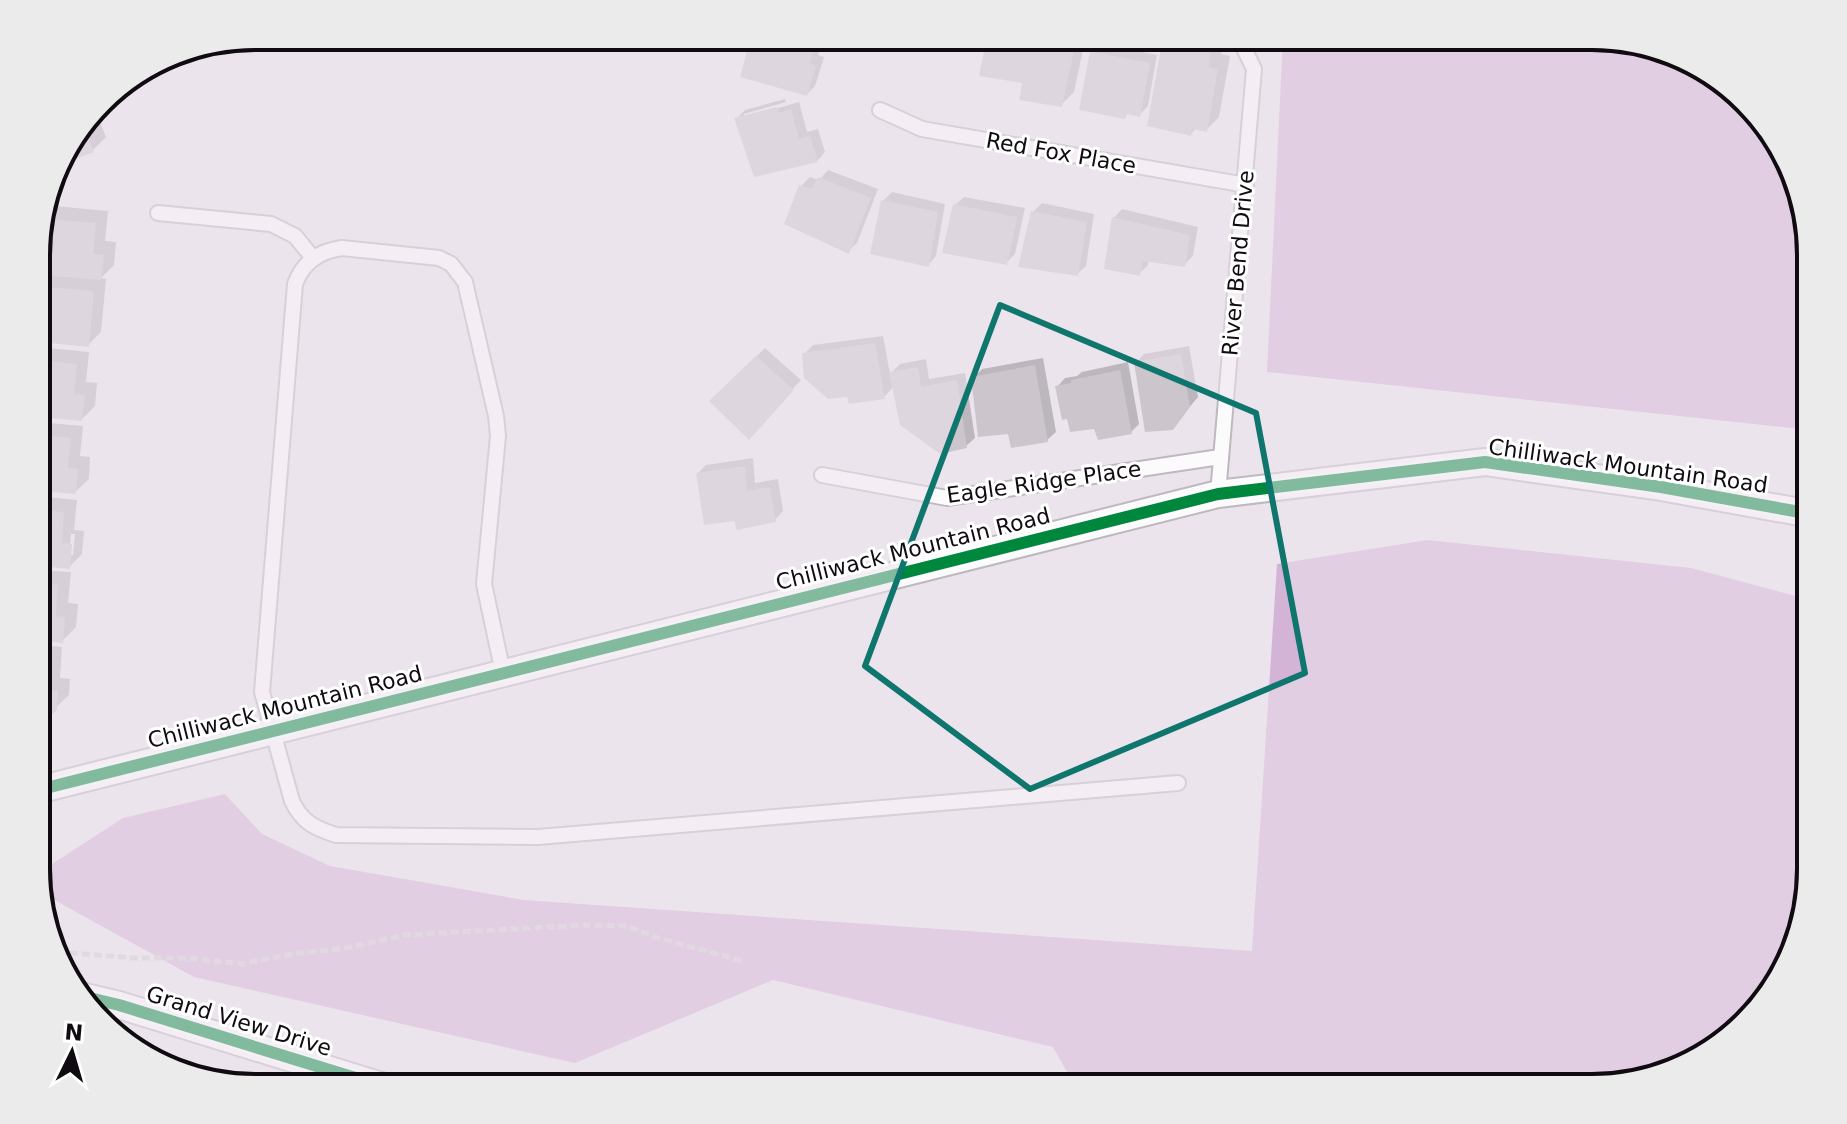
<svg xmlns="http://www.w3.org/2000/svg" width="1847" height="1124" font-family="'DejaVu Sans',sans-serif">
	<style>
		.forest { fill: #d3b3d6 }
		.shadow { fill: #0003; fill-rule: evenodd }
		.building { fill: #ccc5cc }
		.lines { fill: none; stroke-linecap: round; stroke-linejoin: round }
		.lane-casing { stroke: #beb8bf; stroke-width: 18 }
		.street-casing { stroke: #beb8bf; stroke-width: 30 }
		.path { stroke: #d0ced0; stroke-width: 5; stroke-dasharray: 8 4; stroke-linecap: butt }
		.lane { stroke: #fcfbfc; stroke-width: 14 }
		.street { stroke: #fcfbfc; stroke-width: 26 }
		.cycleway-casing { stroke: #fff; stroke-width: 17 }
		.cycleway { stroke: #00873e; stroke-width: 12 }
		.marked { fill: none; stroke: #0f766e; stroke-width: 6; stroke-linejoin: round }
		.labels { text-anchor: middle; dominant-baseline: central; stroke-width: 6; stroke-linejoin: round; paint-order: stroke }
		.street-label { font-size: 22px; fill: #100b10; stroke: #fff }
		.rim { fill: none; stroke: #100b10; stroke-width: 4 }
	</style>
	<rect width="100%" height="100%" fill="#ece4ed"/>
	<path class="forest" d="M1283,36H1593L1713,73L1781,145L1810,240L1811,430L1267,372Z
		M1427,540L1691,568L1811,600V883L1774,990L1702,1058L1606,1088H1076L1053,1047L773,980L575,1063L194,977L38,891V873L123,818L225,794L262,834L330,866L524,900L1252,951L1277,564Z"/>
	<path class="shadow" d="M753,36H822L818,55L824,57L815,86L807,94Z
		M989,36H1086L1074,92L1061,105Z
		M1166,36H1210L1222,39L1221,54L1230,56L1219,117L1206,130L1196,128L1191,134Z
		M1100,43L1157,55L1148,106L1139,115L1129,112L1125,117L1092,52Z
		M785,99L786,102L744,114V118L799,102L807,132L818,129L825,152L817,161L736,119L745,110Z
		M95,110L106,137L93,150L57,164L59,158Z
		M828,170L878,189L857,243L848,251L801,186L810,177L819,180Z
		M892,192L945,204L936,256L928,265L883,201Z
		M964,197L1025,208L1015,254L1006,263L955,205Z
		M1042,203L1094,214L1086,266L1077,274L1033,212Z
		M44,205L108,211L105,241L116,242L114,265L101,278L106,279L101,332L88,345L38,340V227Z
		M1122,209L1198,227L1193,256L1184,265L1149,260L1148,265L1139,274L1114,218Z
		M883,336L890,374L900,364L926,359L929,379L965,373L975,438L966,446L894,386L884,397L849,395L804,354L813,345Z
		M1189,346L1198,397L1172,428L1136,363L1144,354Z
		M38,347L89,352L86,382L97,383L95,406L82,419L38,415Z
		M765,348L801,380L757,428L712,401Z
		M1043,358L1056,432L1047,440L1010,432L973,378L982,369Z
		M1128,362L1139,424L1131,432L1095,427L1057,387L1065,378L1077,376L1082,372Z
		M38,422L83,426L80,456L90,457L89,479L75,492L38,489Z
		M753,458L755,483L778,479L783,511L775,520L736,518L698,473L706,465Z
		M38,496L77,500L74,530L84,531L82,554L69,567L38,564ZM71,534H75L73,555H69Z
		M38,570L71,572L68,603L78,604L76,627L62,641L38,638Z
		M38,645L62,647L60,678L70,679L69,695L49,714L38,713Z"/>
	<path class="building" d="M751,36H802L816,40L810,63L816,66L807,96L740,77Z
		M825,36H853L835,49Z
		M921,36H957L956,43L920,39Z
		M987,36H1077L1062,107L1019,100L1022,83L979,76Z
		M1163,36L1191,41V47L1210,52L1209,67L1218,69L1207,132L1192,129L1191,136L1147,126Z
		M1090,51L1150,63L1140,117L1127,114L1125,119L1079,110Z
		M777,107L779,113L791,109L799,139L810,136L818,162L754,177L734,118Z
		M84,125L94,152L56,166L59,158Z
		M818,177L871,198L849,254L784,224L799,185L812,189Z
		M881,200L938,212L929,267L870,254Z
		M953,204L1017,217L1007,265L942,253Z
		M1031,211L1087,222L1078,276L1018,267Z
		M1112,217L1190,235L1185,267L1143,261L1140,276L1104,269Z
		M40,218L96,223L93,254L104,255L101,280L38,275V227Z
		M38,286L94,291L89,347L38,342Z
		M875,343L885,399L849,404L847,397L828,399L804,378L802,353Z
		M1181,354L1190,407L1173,430L1145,432L1134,362Z
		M756,356L794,390L749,440L709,401Z
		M38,360L77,364L74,394L85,395L82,421L38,417Z
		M1035,365L1048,442L1011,448L1008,434L978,437L971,377Z
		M918,367L921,387L957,380L967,448L940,454L900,425L889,372Z
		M1120,370L1132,434L1098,440L1094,429L1070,432L1067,419L1062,420L1055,386L1071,383V380Z
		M38,435L71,438L68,468L78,469L76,494L38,491Z
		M745,466L747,491L770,487L776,522L737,530L734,521L704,525L696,473Z
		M38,510L64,512L62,543L72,544L70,569L38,566Z
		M38,583L58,585L56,616L65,617L63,643L38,640Z
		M38,659L50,660L47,690L58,691L57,710L50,716L38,715Z"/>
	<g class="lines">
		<g class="lane-casing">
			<path id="lane" d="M880,110L922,129L1246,185
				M158,213L271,224L295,236L313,258
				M822,475L947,498L1220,457
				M1218,494L1254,69L1238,36
				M503,673L484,584L498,436L496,416L465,282L451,264L439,258L342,248C319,251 303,262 295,284L262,692L292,801C302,822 314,828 336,835L538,837L1178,783"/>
		</g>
		<g class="street-casing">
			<path id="street" d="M38,790L1218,494L1485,462L1661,487L1811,514
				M77,995L119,1005L388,1088"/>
		</g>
		<path class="path" d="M58,952L134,958H187L242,964L292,954L346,948L405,935L584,925L627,926L658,938L743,961"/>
		<use href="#lane" class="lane"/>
		<use href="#street" class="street"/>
		<g class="cycleway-casing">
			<path id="cycleway" d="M38,790L1218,494L1485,462L1661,487L1811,514
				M77,995L119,1005L388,1088"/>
		</g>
		<use href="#cycleway" class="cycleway"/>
	</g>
	<path d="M0 0H1847V1124H0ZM1000,305L1256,413L1305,673L1030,789L865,666Z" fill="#ece4ed" fill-opacity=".55" fill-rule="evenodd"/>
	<path class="marked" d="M1000,305L1256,413L1305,673L1030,789L865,666Z"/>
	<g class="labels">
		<g class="street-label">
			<text transform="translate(1061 153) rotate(10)">Red Fox Place</text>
			<text transform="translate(1238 263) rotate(-85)">River Bend Drive</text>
			<text transform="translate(1628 466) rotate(8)">Chilliwack Mountain Road</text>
			<text transform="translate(1044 482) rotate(-8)">Eagle Ridge Place</text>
			<text transform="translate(913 549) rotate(-14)">Chilliwack Mountain Road</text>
			<text transform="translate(285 707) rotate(-14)">Chilliwack Mountain Road</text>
			<text transform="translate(239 1021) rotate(17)">Grand View Drive</text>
		</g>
	</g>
	<path d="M0 0H1847V1124H0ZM255 50H1592A205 205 0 0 1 1797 255V869A205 205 0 0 1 1592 1074H255A205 205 0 0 1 50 869V255A205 205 0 0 1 255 50Z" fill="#ecebec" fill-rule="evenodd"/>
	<path class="rim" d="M255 50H1592A205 205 0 0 1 1797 255V869A205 205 0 0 1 1592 1074H255A205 205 0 0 1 50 869V255A205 205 0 0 1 255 50Z"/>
	<g transform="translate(72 1052) rotate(5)" stroke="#ffffff" stroke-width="6" paint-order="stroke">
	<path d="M0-6L14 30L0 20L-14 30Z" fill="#100b10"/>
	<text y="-12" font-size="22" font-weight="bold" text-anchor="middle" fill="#100b10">N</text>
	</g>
</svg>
